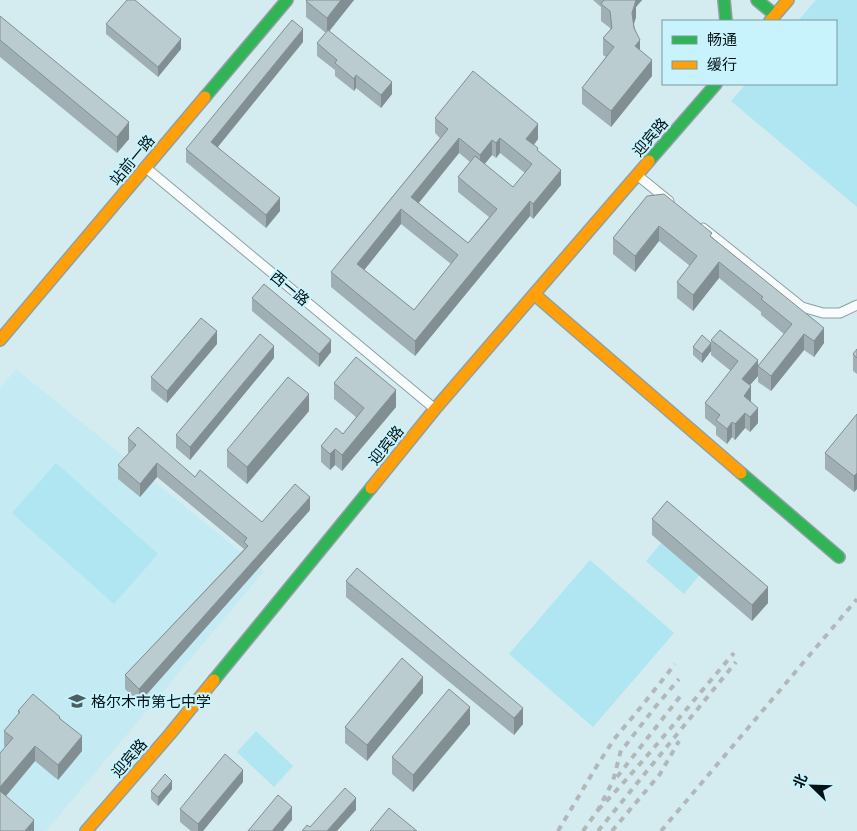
<svg xmlns="http://www.w3.org/2000/svg" width="857" height="831" font-family="Arial,'Noto Sans SC',sans-serif">
	<style>
		.built { fill: #c4eaf3 }
		.green { fill: #afe6f1 }
		.lines { fill: none; stroke-linecap: round; stroke-linejoin: round }
		.street-casing { stroke: #8ea0a4; stroke-width: 11 }
		.fast-casing { stroke: #8ea0a4; stroke-width: 14 }
		.slow-casing { stroke: #8ea0a4; stroke-width: 14 }
		.street { stroke: #f9fcfd; stroke-width: 9 }
		.fast { stroke: #30b455; stroke-width: 11 }
		.slow { stroke: #ff9f0a; stroke-width: 11 }
		.rail { stroke: #b2b8ba; stroke-width: 4; stroke-dasharray: 6 6; stroke-linecap: butt }
		.wall { fill: #a0afb3; fill-rule: evenodd }
		.shaded-wall { fill: #828f92 }
		.building { fill: #baccd0; stroke: #828f92; fill-rule: evenodd }
		.labels { text-anchor: middle; dominant-baseline: central; stroke-width: 4.5; stroke-linejoin: round; paint-order: stroke }
		.street-label { font-size: 15px; fill: #031215; stroke: #c8f3fc }
		.poi-label { font-size: 15px; fill: #031215; stroke: #c8f3fc; text-anchor: start }
	</style>
	<rect width="100%" height="100%" fill="#d4ebf0"/>
	<path class="built" d="M16,369L264,571L46,831H0V389Z"/>
	<path class="green" d="M816,0H857V207L731,101L746,84H836V21H798Z
		M56,463L158,554L114,604L12,513Z
		M663,541L701,573L684,594L646,561Z
		M590,560L674,633L593,727L509,654Z
		M256,731L293,766L274,787L237,752Z"/>
	<g class="lines">
		<g class="street-casing">
			<path id="street" d="M145,167L435,409
				M637,175L669,201
				M703,228L802,307L823,313H840L857,305"/>
		</g>
		<g class="fast-casing">
			<path id="fast" d="M724,0L726,21
				M757,0L775,15
				M205,97L287,0
				M649,161L716,84
				M741,473L839,557
				M214,680L371,488"/>
		</g>
		<g class="slow-casing">
			<path id="slow" d="M770,21L788,0
				M534,294L741,473
				M0,340L205,97
				M371,488L435,409L649,161
				M86,831L170,734L214,680"/>
		</g>
		<use href="#street" class="street"/>
		<use href="#fast" class="fast"/>
		<use href="#slow" class="slow"/>
		<path class="rail" d="M617,777L682,694
			M598,810C646,760 689,705 734,653
			M558,831L598,764L615,738L641,707L675,664
			M583,831L598,810L613,781L621,750L625,746L656,706L679,679
			M598,831L736,662
			M612,831L660,774L679,741
			M661,831L857,599"/>
	</g>
	<path class="wall" d="M307,0H354L329,31L392,94L381,108L356,88L354,91L335,76V70L317,56V43L326,33L306,17V1Z
		M593,0H642L636,7V17L634,24L640,50L652,76L611,127L582,104V88L606,57L603,55V38L610,30V28L601,21V7Z
		M0,16L129,139L117,153L0,57Z
		M106,24L181,49L158,77L106,34Z
		M303,42L218,147L280,211L266,228L186,162V149Z
		M435,118L538,139L534,145L561,185L533,219L530,216L415,356L331,287V272L440,138L435,133ZM459,153L470,162L458,177V192L489,217L468,243L419,203ZM500,153L525,173L513,187L484,164L492,155L496,158ZM401,224L451,264L414,310L364,270Z
		M647,196L712,237L824,343L814,357L804,350L771,391L758,382V366L784,334L761,315V312L719,278L693,311L677,298V282L690,266L659,241L635,272L613,254V238Z
		M252,298L331,352L319,367L252,311Z
		M711,340L758,376L750,385L751,402L758,423L750,432L745,428L735,440L732,437L727,444L716,435V427L705,418V403L731,371L711,355Z
		M217,344L167,403L151,390V377Z
		M693,347L711,351L702,363L693,355Z
		M857,349V374L853,371V354Z
		M274,358L190,460L176,448V435Z
		M334,383L396,407L342,471L335,465L330,470L321,462V446L343,434L356,417L334,399Z
		M309,411L247,484L227,467V450Z
		M857,414V489L854,492L825,469V453Z
		M128,438L195,477L262,522L310,510L139,703L125,689V675L244,549L157,477L140,497L118,479V465L129,453L128,452Z
		M652,519L768,603L752,621L652,535Z
		M346,581L523,724L514,735L346,597Z
		M423,693L367,761L345,743V727Z
		M18,711L60,718L82,751L58,780L35,761L6,796L34,831H0L5,747L4,746V731L18,715Z
		M470,724L413,792L392,774V757Z
		M243,782L203,831H191L180,822V809Z
		M172,789L158,806L151,799V791Z"/>
	<path class="shaded-wall" d="M341,0H354L327,34V18Z
		M631,0H642L636,7V17L632,30Z
		M303,29V42L211,155V142Z
		M181,39V49L158,77V67Z
		M640,40V56L635,46Z
		M652,60V76L611,127V111Z
		M356,75V88L354,91V79Z
		M392,82V94L381,108V95Z
		M129,122V139L117,153V137Z
		M538,124V139L526,154V139Z
		M459,138V153L411,212V197Z
		M500,138V153L496,158V143Z
		M492,140V155L480,170V155Z
		M561,170V185L533,219V204Z
		M280,198V211L266,228V215Z
		M530,201V216L415,356V341Z
		M401,209V224L357,279V264Z
		M659,226V241L635,272V256Z
		M719,262V278L693,311V295Z
		M824,328V343L814,357V341Z
		M217,331V344L167,403V391Z
		M804,334V350L771,391V376Z
		M331,340V352L319,367V354Z
		M711,343V351L702,363V354Z
		M274,346V358L190,460V447Z
		M758,360V376L742,394V379Z
		M751,386V402L744,411V396Z
		M396,390V407L342,471V455Z
		M309,394V411L247,484V467Z
		M758,408V423L750,432V417Z
		M745,413V428L735,440V424Z
		M732,422V437L727,444V429Z
		M335,449V465L330,470V454Z
		M157,463V477L140,497V484Z
		M857,473V489L854,492V476Z
		M310,497V510L139,703V689Z
		M768,587V603L752,621V605Z
		M423,677V693L367,761V745Z
		M470,707V724L413,792V775Z
		M523,708V724L514,735V718Z
		M82,736V751L58,780V765Z
		M35,746V761L0,803V787Z
		M243,770V782L203,831H198V824Z
		M172,781V789L158,806V797Z
		M356,798V810L337,831H327Z
		M292,807V820L283,831H272Z
		M34,820V831H25Z"/>
	<path class="building" d="M127,0H135L181,39L158,67L106,24Z
		M307,0H341L327,18L306,1Z
		M604,0H636L632,13L634,28L640,40L635,46L652,60L611,111L582,88L614,47L603,38L612,28L610,11L601,4Z
		M0,16L129,122L117,137L0,40Z
		M292,20L303,29L211,142L280,198L266,215L186,149Z
		M328,30L392,82L381,95L356,75L354,79L335,63L337,60L317,43Z
		M473,71L538,124L526,139L538,148L537,150L561,170L533,204L530,201L415,341L331,272L448,129L435,118ZM459,138L480,155L492,140L496,143L500,138L532,164L513,187L475,156L458,177L497,209L468,243L411,197ZM401,209L458,255L414,310L357,264Z
		M664,194L712,233L710,236L824,328L814,341L804,334L771,376L758,366L792,324L761,299L763,297L719,262L693,295L677,282L697,256L659,226L635,256L613,238L647,196Z
		M264,284L331,340L319,354L252,298Z
		M201,318L217,331L167,391L151,377Z
		M720,330L758,360L742,379L751,386L744,396L758,408L750,417L745,413L735,424L732,422L727,429L716,420L720,415L705,403L738,361L711,340Z
		M260,334L274,346L190,447L176,435Z
		M702,335L711,343L702,354L693,347Z
		M857,349V358L853,354Z
		M356,357L396,390L342,455L335,449L330,454L321,446L336,428L343,434L364,408L334,383Z
		M288,377L309,394L247,467L227,450Z
		M857,414V473L854,476L825,453Z
		M138,427L195,477L200,470L262,522L295,484L310,497L139,689L125,675L248,546L244,542L247,538L157,463L140,484L118,465L136,445L128,438Z
		M667,501L768,587L752,605L652,519Z
		M357,568L523,708L514,718L346,581Z
		M402,658L423,677L367,745L345,727Z
		M449,689L470,707L413,775L392,757Z
		M33,694L60,717L59,718L82,736L58,765L35,746L0,787V753L13,738L4,731L20,712L18,711Z
		M225,754L243,770L198,824L180,809Z
		M165,774L172,781L158,797L151,791Z
		M345,788L356,798L327,831H302L307,825L310,827Z
		M0,791L34,820L25,831H0Z
		M278,795L292,807L272,831H248Z
		M389,808L417,831H370Z"/>
	<defs>
		<g id="school-bare" transform="scale(1.35)"><path d="M0-5L7-2L0 1L-7-2ZM-4 1L0 2.5L4 1V4Q0 6-4 4Z" fill="#4c5e62" stroke="#c8f3fc" stroke-width="2.5" paint-order="stroke"/></g>
	</defs>
	<g fill-rule="evenodd">
		<use href="#school-bare" x="77" y="701"/>
	</g>
	<g class="labels">
		<g class="street-label">
			<text transform="translate(650 137) rotate(-49)">迎宾路</text>
			<text transform="translate(132 160) rotate(-50)">站前一路</text>
			<text transform="translate(290 288) rotate(40)">西一路</text>
			<text transform="translate(386 445) rotate(-51)">迎宾路</text>
			<text transform="translate(129 758) rotate(-49)">迎宾路</text>
		</g>
		<g class="poi-label">
			<text x="91" y="701">格尔木市第七中学</text>
		</g>
	</g>
	<rect x="662" y="20" width="175" height="65" fill="#c8f3fc" stroke="#7999a0"/>
	<rect x="672" y="36" width="25" height="8" fill="#30b455" stroke="#7999a0"/>
	<text x="707" y="45" font-size="15" fill="#031215">畅通</text>
	<rect x="672" y="61" width="25" height="8" fill="#ff9f0a" stroke="#7999a0"/>
	<text x="707" y="70" font-size="15" fill="#031215">缓行</text>
	<g transform="translate(812 786) rotate(293)" stroke="#c8f3fc" stroke-width="4" paint-order="stroke">
	<path d="M0-4L9 19L0 12L-9 19Z" fill="#031215"/>
	<text y="-8" font-size="14" font-weight="bold" text-anchor="middle" fill="#031215">北</text>
	</g>
</svg>
